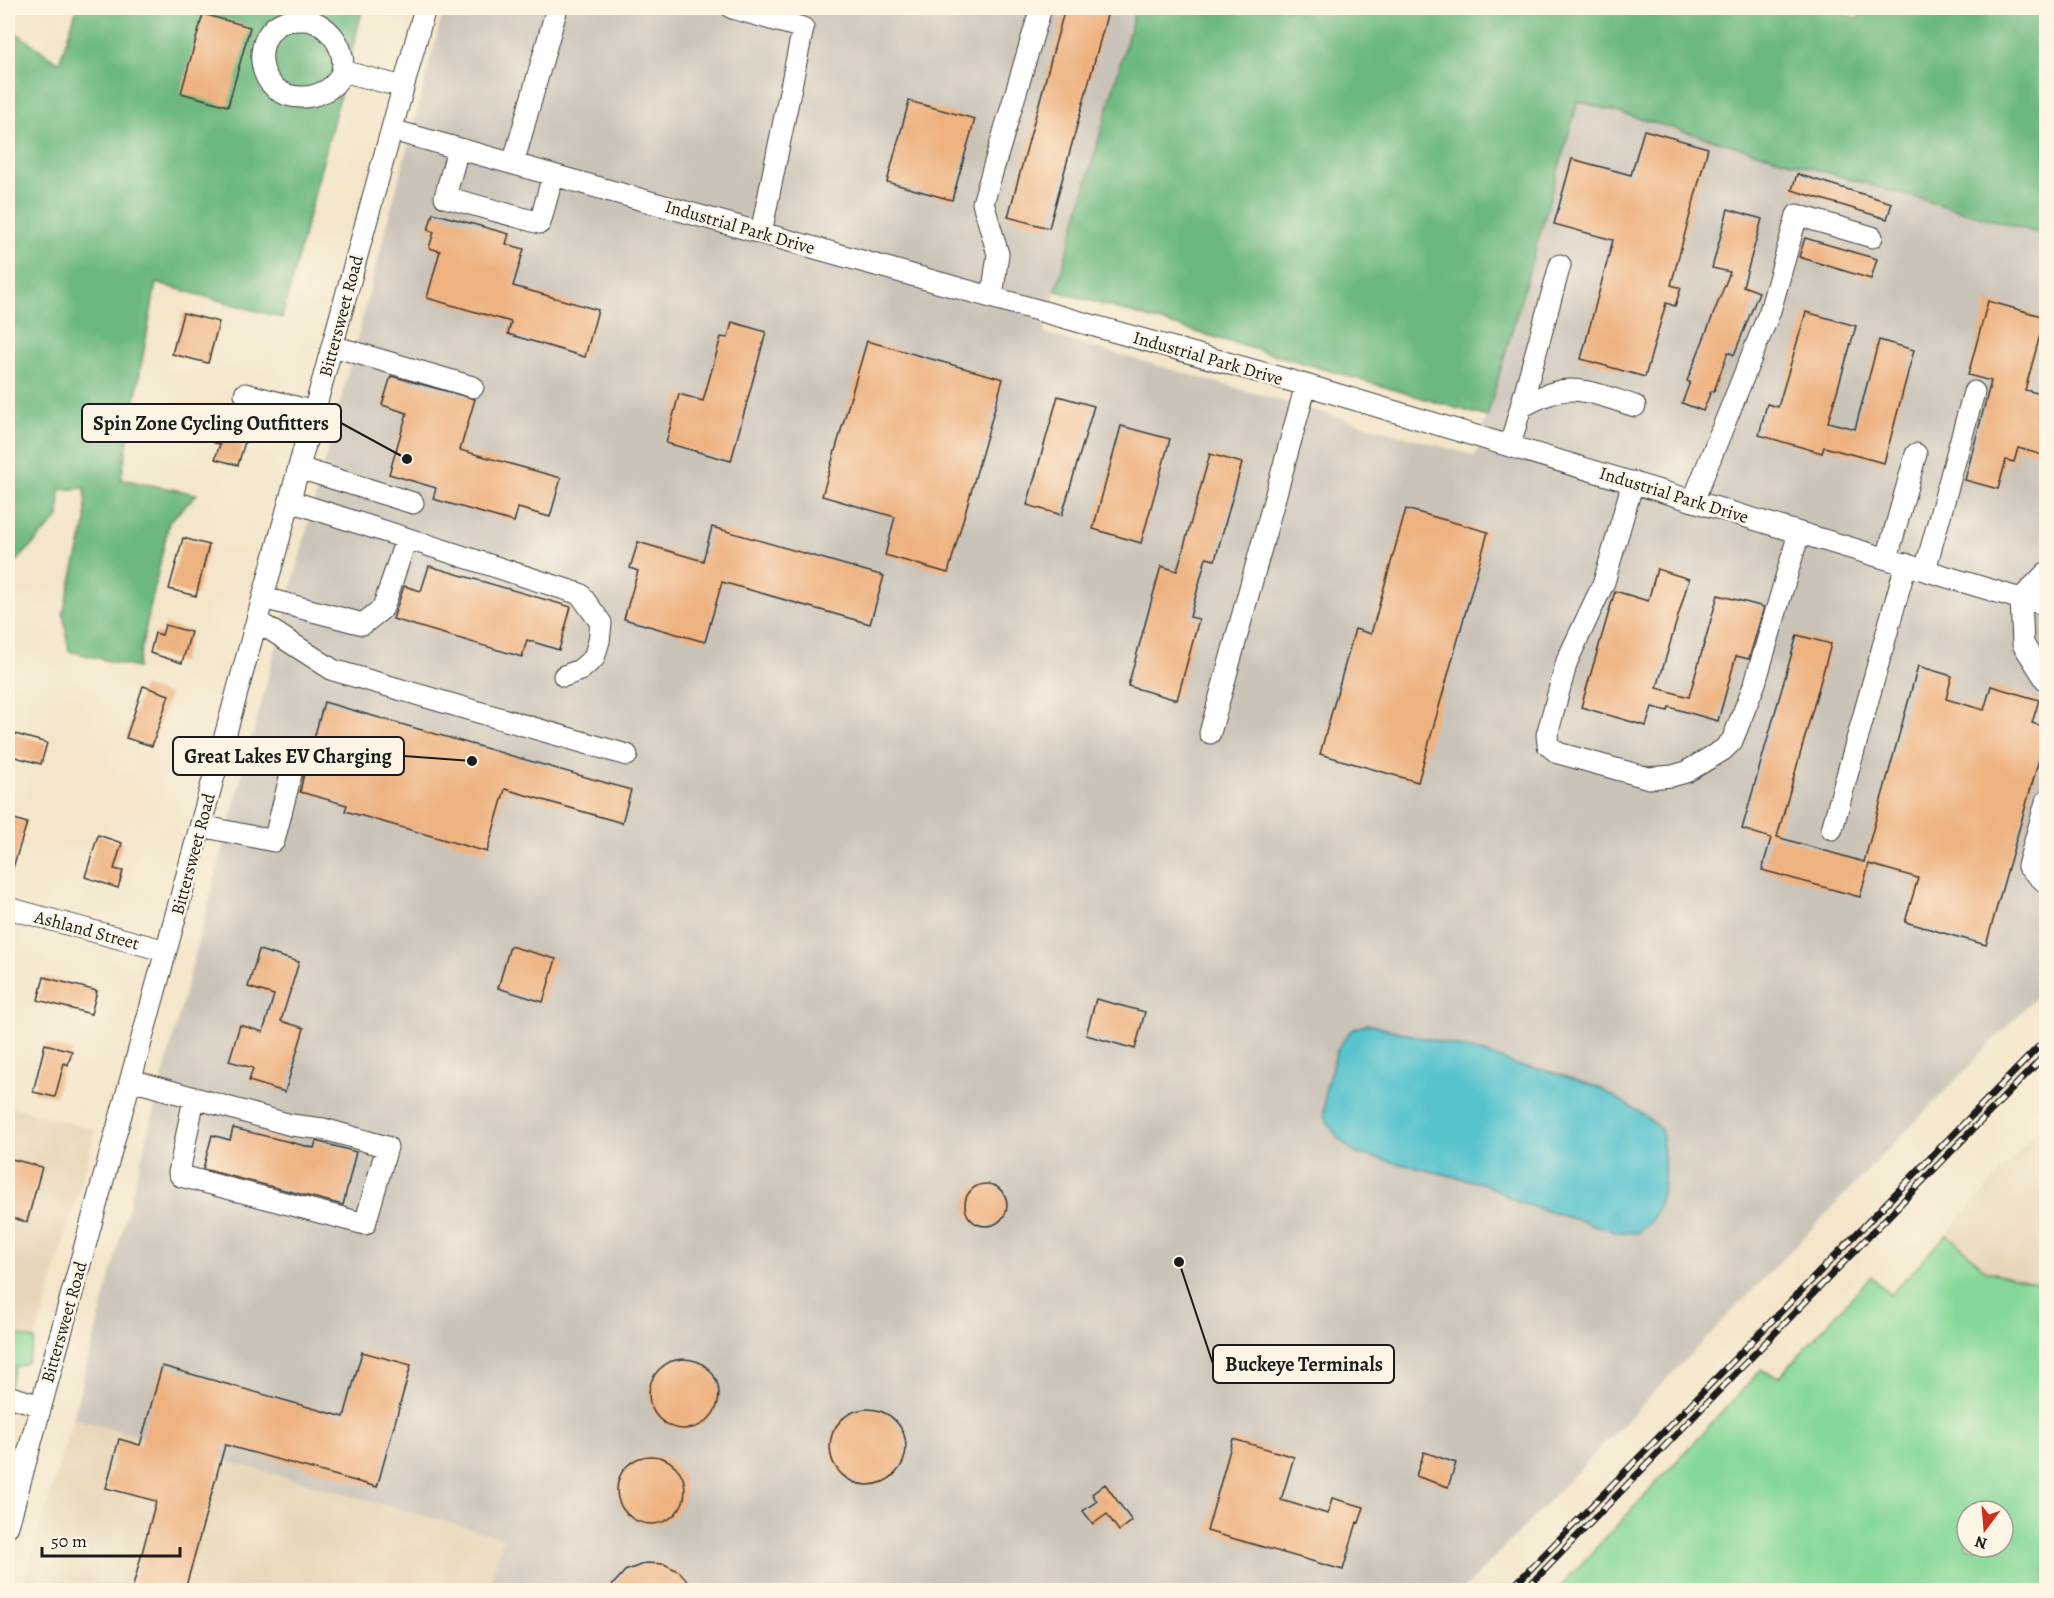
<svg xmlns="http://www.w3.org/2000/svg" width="2054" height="1598" font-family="Alegreya,serif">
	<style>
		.built { fill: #e6d5b7 }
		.industrial { fill: #cac3b8 }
		.green { fill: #86d898; stroke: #517a5a; stroke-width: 1.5; fill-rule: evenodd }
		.forest { fill: #6cb880; stroke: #446a4e; stroke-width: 1.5 }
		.water { fill: #56c3cd; stroke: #397074; stroke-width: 1.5 }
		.building { fill: #eeb281 }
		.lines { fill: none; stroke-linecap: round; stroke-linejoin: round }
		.minor-casing { stroke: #3c3a36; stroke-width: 23 }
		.minor { stroke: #fff; stroke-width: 21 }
		.rail-casing { stroke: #1c1c1c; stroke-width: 7 }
		.rail { stroke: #fcf5e5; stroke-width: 4.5; stroke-dasharray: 14; stroke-linecap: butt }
		.labels { text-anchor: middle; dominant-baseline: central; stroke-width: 5; stroke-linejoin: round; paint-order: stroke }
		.street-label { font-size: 18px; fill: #1c1c1c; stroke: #fcf5e5 }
		.leader { fill: none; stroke: #1c1c1c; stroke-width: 2 }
		.callout-dot { fill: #1c1c1c; stroke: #fcf5e5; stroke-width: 2 }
		.callout { fill: #fcf5e5; stroke: #1c1c1c; stroke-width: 2 }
		.callout-label { font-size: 20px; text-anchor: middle; font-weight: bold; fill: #1c1c1c }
	</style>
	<rect width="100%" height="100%" fill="#fcf5e5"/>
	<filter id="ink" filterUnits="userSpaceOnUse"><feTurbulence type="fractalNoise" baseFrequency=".0167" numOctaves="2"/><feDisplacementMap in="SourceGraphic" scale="12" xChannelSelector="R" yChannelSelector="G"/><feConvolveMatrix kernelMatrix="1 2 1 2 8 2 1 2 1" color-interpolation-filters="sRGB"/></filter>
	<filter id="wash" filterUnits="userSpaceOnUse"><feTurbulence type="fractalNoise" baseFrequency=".008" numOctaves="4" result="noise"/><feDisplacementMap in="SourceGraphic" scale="24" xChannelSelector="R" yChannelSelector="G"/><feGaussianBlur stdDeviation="1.35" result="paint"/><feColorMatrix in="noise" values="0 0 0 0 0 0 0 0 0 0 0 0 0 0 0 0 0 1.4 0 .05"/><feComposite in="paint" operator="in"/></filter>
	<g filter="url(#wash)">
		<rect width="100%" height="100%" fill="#f3e5c9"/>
		<path class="built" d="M8,1106L96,1130L35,1340L8,1332Z
			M2046,1120V1286L1987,1271L1947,1234Z
			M73,1418L503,1538L489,1590H22Z"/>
		<path class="industrial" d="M444,8H1136L1044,333L1475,456L1577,101L2045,235L2046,231V986L1463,1590H489L503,1538L73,1418Z"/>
		<path class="green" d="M1947,1234L1987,1271L2046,1286V1590H1557L1761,1370L1779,1377L1871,1276L1890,1295ZM1967,1511H2003V1547H1967Z
			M8,1332L35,1340L27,1363L15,1367L10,1385L8,1384Z"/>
		<path class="forest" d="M77,8H363L282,318L156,283L121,479L197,494L169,522L137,668L69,651L63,613L86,521L85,488L60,490L59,517L15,563L8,552V241L13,216L8,215V27L59,63Z
			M1136,8H1821L1859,18L1862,8H2046V231L2045,235L1578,101L1487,417L1056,291Z"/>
		<path class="water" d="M1367,1024L1485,1053L1516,1065L1545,1070L1600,1088L1641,1113L1661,1129C1665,1157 1668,1189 1654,1216C1651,1222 1643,1228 1638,1233L1618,1232L1520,1203L1485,1184L1355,1153L1338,1138L1324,1116L1325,1091L1337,1050L1351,1030Z"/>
		<g id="blocks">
			<path class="building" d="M1065,8H1109L1049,228L1008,217Z
				M203,14L250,27L228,106L181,93Z
				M909,101L975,119L952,200L887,182Z
				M1644,130L1708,148L1671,285L1681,288L1675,306L1666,303L1645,377L1581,359L1613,240L1554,224L1572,159L1631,175Z
				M1797,174L1892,203L1887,219L1792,190Z
				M1728,209L1762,219L1743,286L1759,292L1734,355L1728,352L1714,391H1711L1703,411L1682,403L1690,382L1687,381L1730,272L1712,268Z
				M433,213L509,234L506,244L524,249L513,286L598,310L585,357L508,334L511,322L427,298L440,251L429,248L434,232L428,230Z
				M1805,238L1877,259L1871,279L1799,257Z
				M1988,301L2045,317L2025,390L2046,395V456L2018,448L2014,462L2006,460L1998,489L1965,480L1991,381L1968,375Z
				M1806,312L1856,326L1828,422L1855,429L1879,340L1914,350L1884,463L1824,447L1822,453L1759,435L1767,404L1778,407Z
				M183,313L219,322L208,363L172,354Z
				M732,322L766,332L731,461L666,443L679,394L703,401L721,337L728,338Z
				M867,341L1003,379L948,573L885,555L895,517L822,496Z
				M391,376L475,399L460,450L561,478L550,517L518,508L514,522L433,499L436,488L389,474L407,413L382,405Z
				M1058,396L1094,406L1062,515L1027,505Z
				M221,420L249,428L238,465L215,459L220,444L214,443Z
				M1121,426L1170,439L1141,543L1093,529Z
				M1210,454L1242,463L1215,560L1206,558L1190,617L1199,619L1177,700L1128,686L1161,566L1177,571Z
				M1406,509L1488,532L1418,782L1320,754L1355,629L1371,634Z
				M712,527L884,576L870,624L722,582L705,642L624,619L638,571L630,568L638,542L703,561Z
				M183,538L209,545L196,596L169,589Z
				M429,566L571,607L559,650L527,640L522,657L393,619L404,586L421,591Z
				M1657,569L1689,579L1657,688L1689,697L1718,595L1764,607L1749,659L1736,656L1718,721L1669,707L1668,711L1652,707L1646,726L1581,707L1615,591L1648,601Z
				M165,625L191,632L182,663L150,653L155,633L162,635Z
				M1797,635L1831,644L1777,837L1864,862L1918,666L1952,676L1946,699L1984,710L1991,686L2039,700L2032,723L2046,727V735L1986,945L1905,922L1918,878L1869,864L1860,897L1762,870L1771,838L1742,829Z
				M143,686L169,695L152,746L126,738Z
				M324,702L631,790L622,823L505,789L487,852L345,811L347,805L300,792L305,769L304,761L306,753H310Z
				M8,732L47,743L41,764L8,755Z
				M8,817L27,823L11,874L8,873Z
				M98,835L122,843L114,869L123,871L118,888L85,877Z
				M510,946L556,959L543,1002L498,988Z
				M259,950L299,962L281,1021L304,1028L285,1092L249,1081L253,1068L229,1061L240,1025L263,1032L274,995L248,987Z
				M44,977L97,991L91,1014L38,1000Z
				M1096,999L1145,1012L1135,1049L1086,1035Z
				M45,1044L72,1051L68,1065L64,1063L55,1097L33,1092Z
				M233,1128L314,1148L316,1141L356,1152L343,1205L203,1169L212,1135L230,1140Z
				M8,1158L42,1167L27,1222L8,1217Z
				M965 1205a21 21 0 1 1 42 0a21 21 0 1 1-42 0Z
				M362,1352L411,1365L377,1487L225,1445L185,1590H132L156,1501L106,1488L119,1439L140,1445L162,1366L344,1417Z
				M649 1394a35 35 0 1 1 70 0a35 35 0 1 1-70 0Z
				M830 1447a38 38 0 1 1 76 0a38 38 0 1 1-76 0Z
				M1233,1439L1294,1457L1281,1500L1328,1514L1332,1498L1364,1507L1359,1523L1357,1522L1343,1570L1207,1531Z
				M1424,1452L1456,1463L1448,1487L1416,1476Z
				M617 1490a34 34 0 1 1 68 0a34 34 0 1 1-68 0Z
				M1105,1484L1132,1521L1119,1531L1107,1514L1093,1524L1083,1511L1097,1501L1092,1494Z
				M646,1563L664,1564L680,1572L695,1590H608L625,1571Z"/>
		</g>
	</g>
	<g filter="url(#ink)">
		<use href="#blocks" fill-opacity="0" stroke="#3c3a36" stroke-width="1.5"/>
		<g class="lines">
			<g class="minor-casing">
				<path id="minor" d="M732,8L803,28L761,233
					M301,20C305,20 310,20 314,22C340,32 355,70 330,88C323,93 314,96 305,97C252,100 250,30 287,21C291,20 296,20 301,20Z
					M342,71L403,87
					M392,130L1306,385L2021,599L2046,604
					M458,149L445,197L540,223L553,175
					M513,164L557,8
					M992,297L998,254L983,203L1041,8
					M333,346L473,387
					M245,394L314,412
					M1521,407C1532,401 1544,395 1556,392C1581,385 1611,399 1635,406
					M1510,446L1560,265
					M299,468L413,503
					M1633,482L1604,582L1567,661L1547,735L1548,745L1558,753L1649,778L1672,776L1686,772L1723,750L1732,741L1755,683L1799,533
					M290,501L580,594L601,623L599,641L594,658L580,670L564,676
					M1693,501L1770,311L1797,215L1872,237
					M1887,558L1916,454
					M1925,570L1974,392
					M2046,573L2021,599L2023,644L2046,680
					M263,598L363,624L383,608L406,539
					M257,621L333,670L627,755
					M1210,733L1306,385
					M2046,802L2028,866L2046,883
					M201,826L274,841L293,766L223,745
					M1832,829L1906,564
					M8,908L166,951
					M131,1080L291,1125L324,1129L387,1147L365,1224L181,1176L179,1173L194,1098
					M8,1396L41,1406
					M8,1526L425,8"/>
			</g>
			<use href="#minor" class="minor"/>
			<g class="rail-casing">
				<path id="rail" d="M1510,1590L2046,1039
					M1525,1590L2046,1054"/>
			</g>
			<use href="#rail" class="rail"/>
		</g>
	</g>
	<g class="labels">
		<g class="street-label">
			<text transform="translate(740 227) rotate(16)">Industrial Park Drive</text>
			<text transform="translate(341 316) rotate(-75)">Bittersweet Road</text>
			<text transform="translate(1208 358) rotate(16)">Industrial Park Drive</text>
			<text transform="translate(1674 495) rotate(17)">Industrial Park Drive</text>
			<text transform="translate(193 854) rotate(-75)">Bittersweet Road</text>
			<text transform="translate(87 930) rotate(15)">Ashland Street</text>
			<text transform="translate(64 1322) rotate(-74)">Bittersweet Road</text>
		</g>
	</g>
	<path class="leader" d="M407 459L341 423M472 761L404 756M1179 1262L1213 1364"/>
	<g class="callout-dot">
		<circle cx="407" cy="459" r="6"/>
		<circle cx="472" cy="761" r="6"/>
		<circle cx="1179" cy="1262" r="6"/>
	</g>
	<g class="callout">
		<rect x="82" y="404" width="259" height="38" rx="6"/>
		<rect x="173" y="737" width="231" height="38" rx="6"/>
		<rect x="1213" y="1345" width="181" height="38" rx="6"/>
	</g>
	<g class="callout-label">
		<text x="211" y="430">Spin Zone Cycling Outfitters</text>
		<text x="288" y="763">Great Lakes EV Charging</text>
		<text x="1304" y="1371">Buckeye Terminals</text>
	</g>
	<rect width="2054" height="1598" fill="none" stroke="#fcf5e5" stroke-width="30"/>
	<g transform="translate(1985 1529) rotate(196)"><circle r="28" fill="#fcf5e5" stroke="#a29e95" stroke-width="1.5"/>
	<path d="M0-4.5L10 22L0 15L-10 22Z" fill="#c8321e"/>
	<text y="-9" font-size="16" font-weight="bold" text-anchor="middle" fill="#1c1c1c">N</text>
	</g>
	<path d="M42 1547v9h138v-9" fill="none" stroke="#1c1c1c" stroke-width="3"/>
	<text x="51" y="1547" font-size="18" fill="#1c1c1c" stroke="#fcf5e5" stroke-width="4.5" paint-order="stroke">50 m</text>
</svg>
